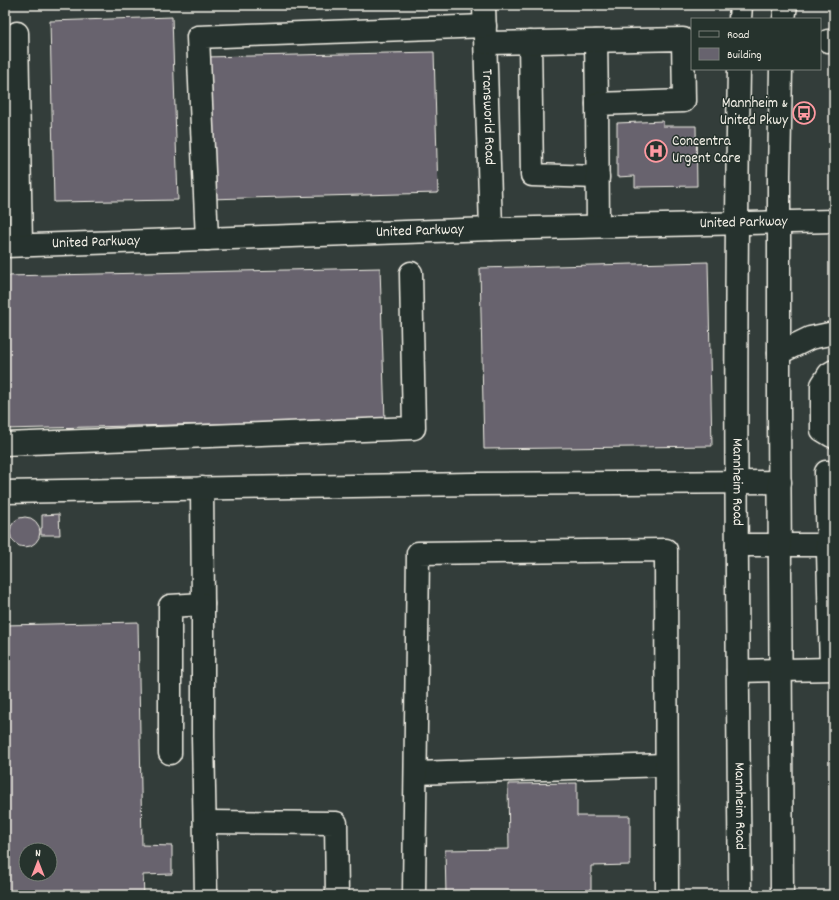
<svg xmlns="http://www.w3.org/2000/svg" width="839" height="900" font-family="Dekko,sans-serif">
	<style>
		.building { fill: #67636e; stroke: #f4f1e8; fill-rule: evenodd }
		.lines { fill: none; stroke-linecap: round; stroke-linejoin: round }
		.minor-casing { stroke: #f4f1e8; stroke-width: 25 }
		.major-casing { stroke: #f4f1e8; stroke-width: 25 }
		.minor { stroke: #26332d; stroke-width: 22 }
		.major { stroke: #26332d; stroke-width: 22 }
		.labels { text-anchor: middle; dominant-baseline: central; stroke-width: 3; stroke-linejoin: round; paint-order: stroke }
		.poi-label { font-size: 15px; fill: #f4f1e8; stroke: #26332d; text-anchor: end }
		.street-label { font-size: 15px; fill: #f4f1e8; stroke: #26332d }
	</style>
	<rect width="100%" height="100%" fill="#333d3a"/>
	<filter id="ink" filterUnits="userSpaceOnUse"><feTurbulence type="fractalNoise" baseFrequency=".025" numOctaves="2"/><feDisplacementMap in="SourceGraphic" scale="8" xChannelSelector="R" yChannelSelector="G"/><feConvolveMatrix kernelMatrix="1 2 1 2 8 2 1 2 1" color-interpolation-filters="sRGB"/></filter>
	<g filter="url(#ink)">
		<path class="building" d="M172,17L178,200L54,202L50,21Z
			M434,52L438,193L208,199L205,57Z
			M663,121V126H696L697,186L635,187V176L617,177V123Z
			M708,262L712,446L484,449L480,268Z
			M380,268L385,420L5,429V276Z
			M59,514L60,535H41V528H42V515Z
			M10 532a15 15 0 1 1 30 0a15 15 0 1 1-30 0Z
			M138,622L142,845L172,846V874L143,875L144,895H5V625ZM26,850H50V874H26Z
			M577,783V816H630V865L591,866V895H446L445,850L509,849L508,784Z"/>
		<g class="lines">
			<g class="minor-casing">
				<g id="minor">
					<path id="s1" d="M484,5L491,229"/>
					<path d="M17,33L21,245"/>
					<path d="M596,41L597,104"/>
					<path d="M828,41H834"/>
					<path d="M530,42L532,175L598,177"/>
					<path d="M486,43L683,39L684,101L597,104L598,226"/>
					<path d="M207,239L198,37L485,26"/>
					<path id="s2" d="M5,246L491,229L834,221"/>
					<path d="M779,353L810,338L834,333"/>
					<path d="M834,371L829,374L822,385V430L832,436H834"/>
					<path d="M5,444L414,428L411,273"/>
					<path d="M202,488L203,604"/>
					<path d="M5,492L472,484L780,482"/>
					<path d="M737,545H834"/>
					<path d="M831,669L826,472L834,473"/>
					<path d="M738,671L834,669"/>
					<path d="M170,753V606L203,604V736L206,895"/>
					<path d="M416,773L666,765"/>
					<path d="M205,822L336,823L337,895"/>
					<path d="M414,895L418,553L666,550L667,895"/>
				</g>
			</g>
			<g class="major-casing">
				<g id="major">
					<path d="M740,19L741,5"/>
					<path d="M784,19L786,5"/>
					<path id="s3" d="M739,69C734,344 737,620 740,895"/>
					<path d="M781,69L779,175V411L782,895"/>
				</g>
			</g>
			<use href="#minor" class="minor"/>
			<use href="#major" class="major"/>
		</g>
	</g>
	<defs>
		<g id="bus-ring" transform="scale(1.15)"><circle r="9.5" fill="#26332d" stroke="#ff9aa2" stroke-width="1.5"/><path d="M-5-6H5V4H4V6H2V4H-2V6H-4V4H-5ZM-3.5-4V0h7V-4ZM-3.5 1.2v1.5H-2V1.2ZM2 1.2v1.5H3.5V1.2Z" fill="#ff9aa2"/></g>
		<g id="hospital-ring" transform="scale(1.15)"><circle r="9.5" fill="#26332d" stroke="#ff9aa2" stroke-width="1.5"/><path d="M-5-5h3v3.5h4V-5h3V5h-3V1.5h-4V5h-3Z" fill="#ff9aa2"/></g>
	</defs>
	<g fill-rule="evenodd">
		<use href="#bus-ring" x="804" y="113"/>
		<use href="#hospital-ring" x="656" y="151"/>
	</g>
	<g class="labels">
		<g class="poi-label">
			<text x="788" y="104">Mannheim &amp;<tspan x="788" dy="17">United Pkwy</tspan></text>
			<text x="672" y="142" text-anchor="start">Concentra<tspan x="672" dy="17">Urgent Care</tspan></text>
		</g>
		<g class="street-label">
			<text stroke="none"><textPath href="#s1" startOffset="112">Transworld Road</textPath></text>
			<text stroke="none"><textPath href="#s2" startOffset="739">United Parkway</textPath></text>
			<text stroke="none"><textPath href="#s2" startOffset="415">United Parkway</textPath></text>
			<text stroke="none"><textPath href="#s2" startOffset="91">United Parkway</textPath></text>
			<text stroke="none"><textPath href="#s3" startOffset="413">Mannheim Road</textPath></text>
			<text stroke="none"><textPath href="#s3" startOffset="737">Mannheim Road</textPath></text>
		</g>
	</g>
	<rect width="839" height="900" fill="none" stroke="#26332d" stroke-width="20"/>
	<rect x="10" y="10" width="819" height="880" fill="none" stroke="#f4f1e8" stroke-width="1.5" filter="url(#ink)"/>
	<rect x="691" y="18" width="130" height="52" fill="#26332d" stroke="#787f78"/>
	<rect x="699" y="31" width="20" height="6" fill="#26332d" stroke="#787f78"/>
	<text x="727" y="38" font-size="12" fill="#f4f1e8">Road</text>
	<rect x="699" y="48" width="20" height="12" fill="#67636e" stroke="#787f78"/>
	<text x="727" y="58" font-size="12" fill="#f4f1e8">Building</text>
	<g transform="translate(38 862)"><circle r="19" fill="#26332d" stroke="#787f78"/>
	<path d="M0-3L7 15L0 10L-7 15Z" fill="#ff9aa2"/>
	<text y="-6" font-size="11" font-weight="bold" text-anchor="middle" fill="#f4f1e8">N</text>
	</g>
</svg>
